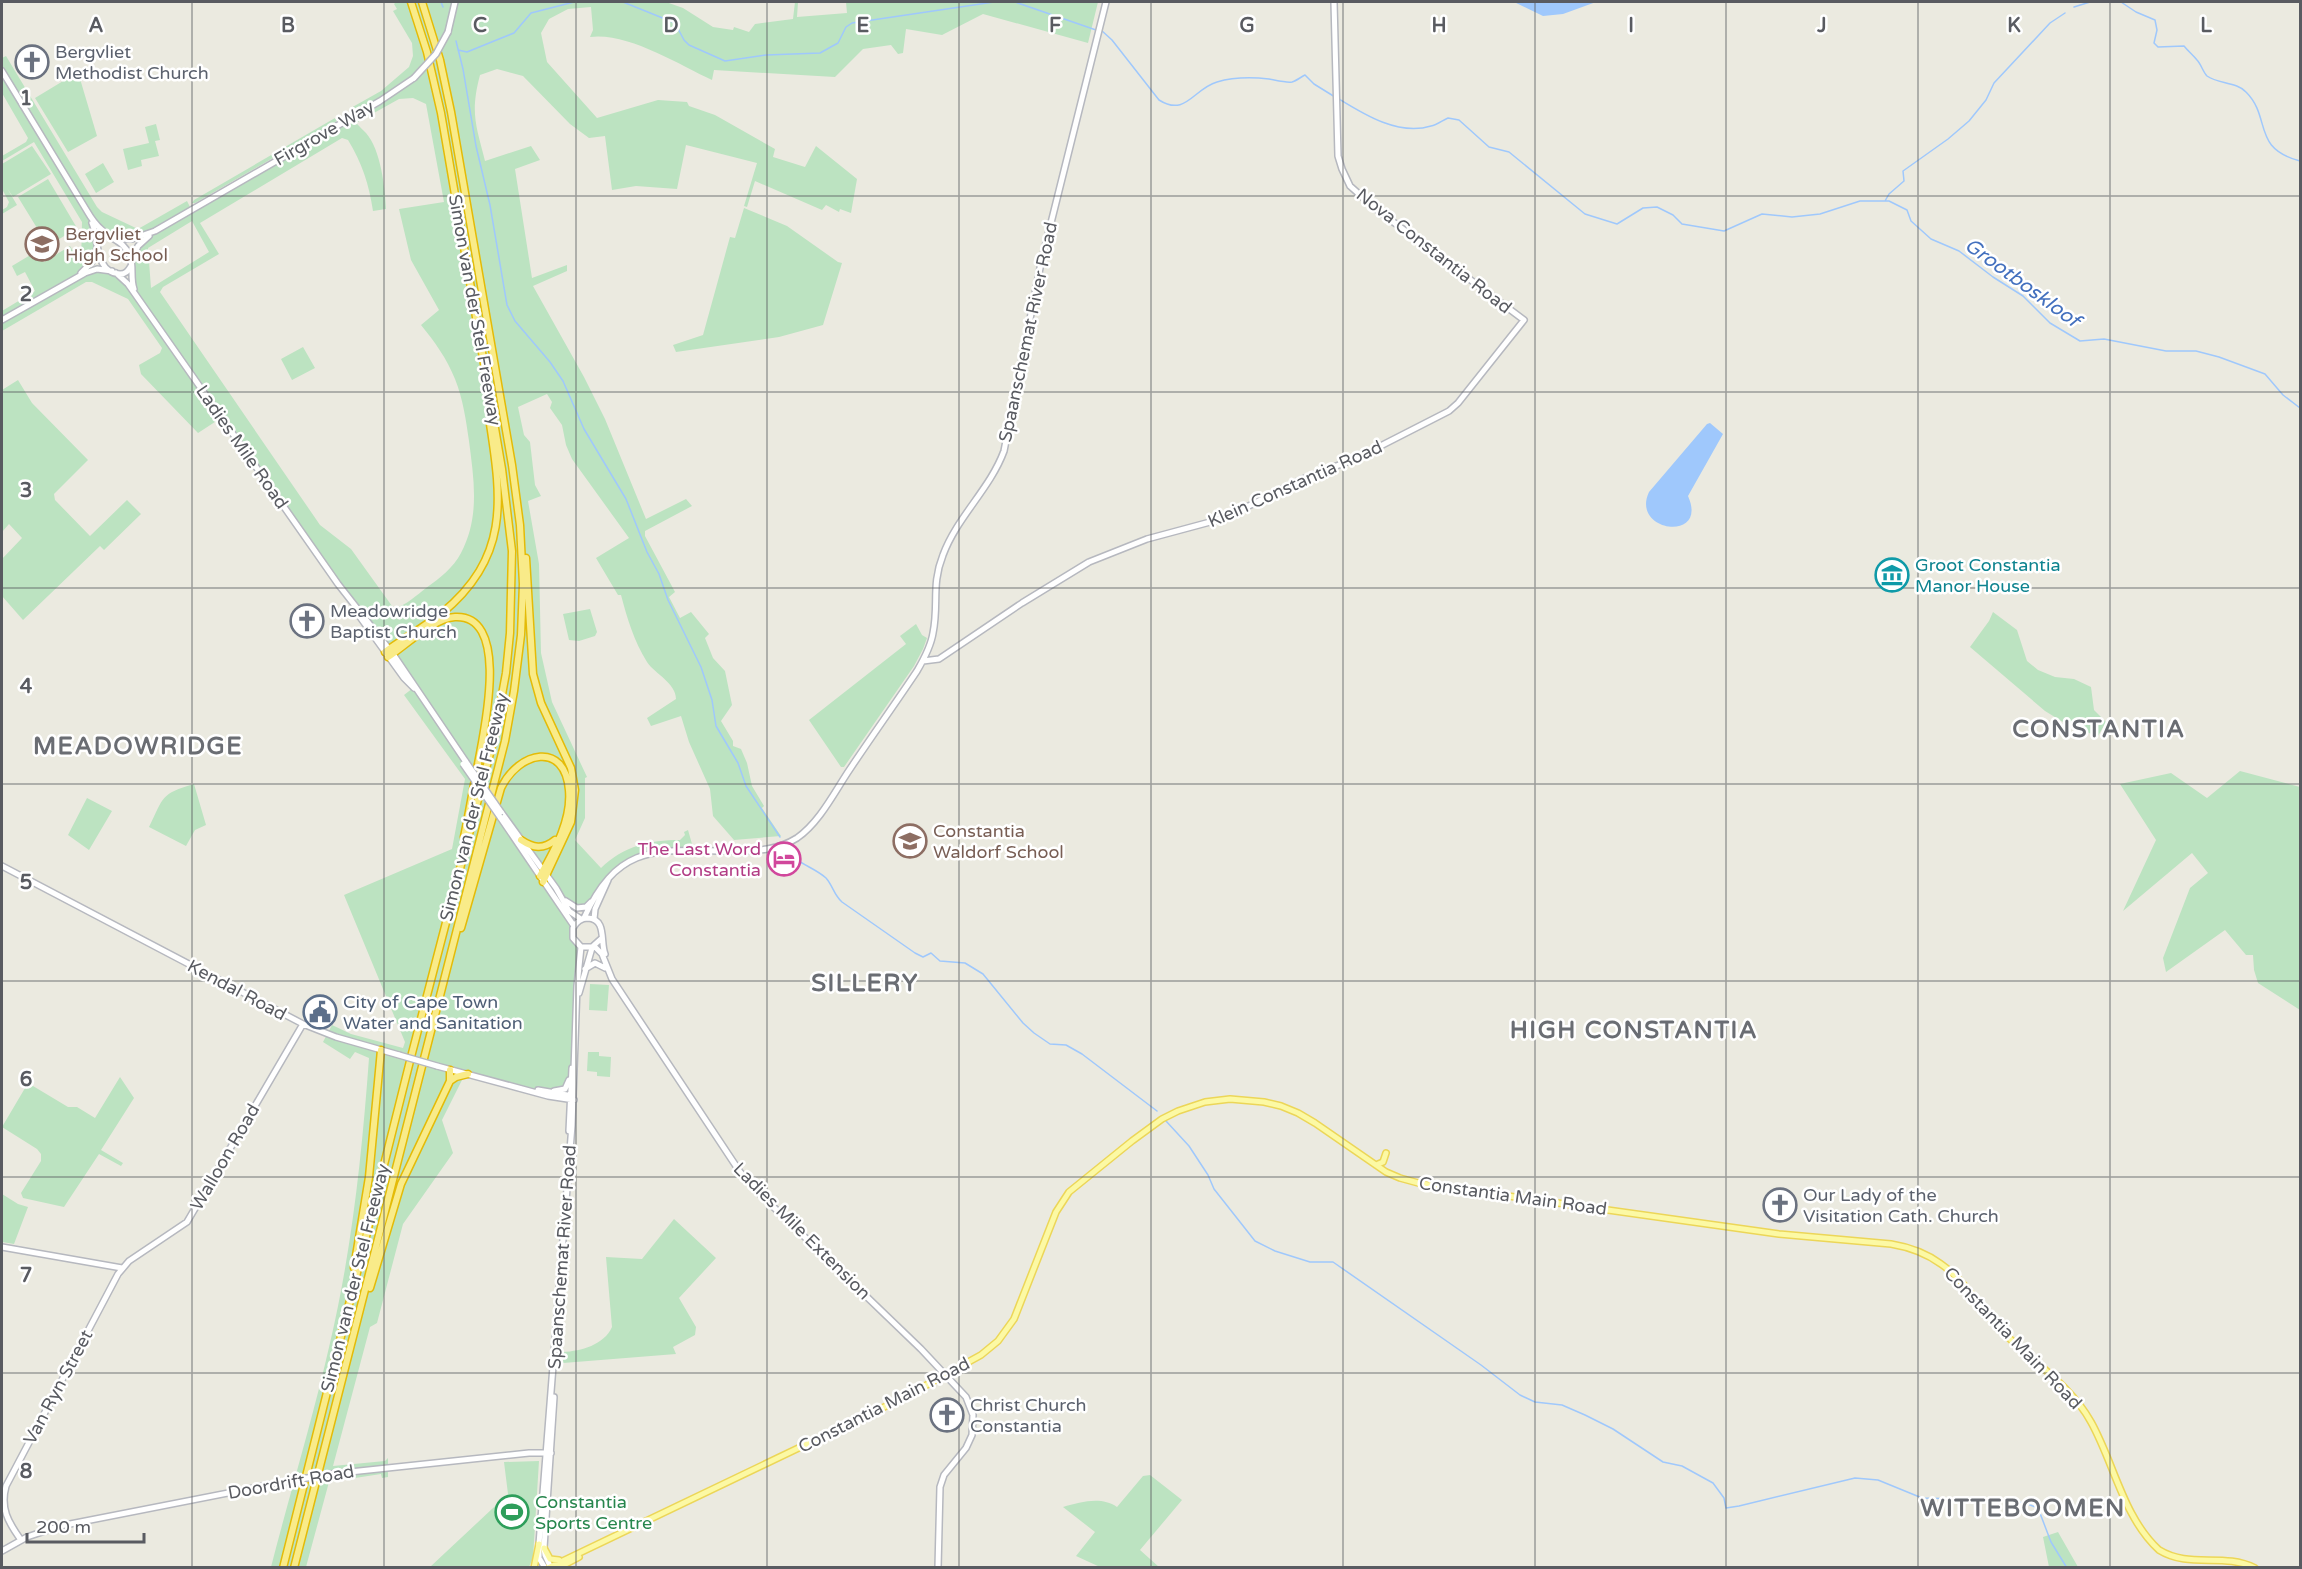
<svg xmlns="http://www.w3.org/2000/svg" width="2302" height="1569" font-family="'Varela Round',sans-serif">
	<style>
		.green { fill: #bce3c1; fill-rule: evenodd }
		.water { fill: #9fc8fc }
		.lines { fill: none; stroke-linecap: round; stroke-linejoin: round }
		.stream { stroke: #9fc8fc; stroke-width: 1.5 }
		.secondary-casing { stroke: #b6b8bf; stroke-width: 8 }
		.primary-casing { stroke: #ecd658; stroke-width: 8 }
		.highway-casing { stroke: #e4bb07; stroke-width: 9 }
		.secondary { stroke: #fff; stroke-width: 5 }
		.primary { stroke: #fcf9a4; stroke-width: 5 }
		.highway { stroke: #f9eb89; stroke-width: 6 }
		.secondary-bridge-casing { stroke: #b6b8bf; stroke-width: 8; stroke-linecap: butt }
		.secondary-bridge { stroke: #fff; stroke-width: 5 }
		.grid { fill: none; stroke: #595b61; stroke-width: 1.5; stroke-opacity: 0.55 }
		.labels { text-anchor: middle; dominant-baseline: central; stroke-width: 5; stroke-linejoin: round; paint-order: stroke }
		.worship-label { font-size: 18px; fill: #5b616d; stroke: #fff; text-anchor: start }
		.street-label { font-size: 18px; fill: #595b61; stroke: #fff }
		.education-label { font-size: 18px; fill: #785e54; stroke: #fff; text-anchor: start }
		.culture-label { font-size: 18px; fill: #0d838f; stroke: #fff; text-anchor: start }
		.hotel-label { font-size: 18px; fill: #b23c85; stroke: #fff; text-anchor: end }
		.service-label { font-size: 18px; fill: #4e5e75; stroke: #fff; text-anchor: start }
		.leisure-label { font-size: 18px; fill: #27864d; stroke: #fff; text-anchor: start }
		.water-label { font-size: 20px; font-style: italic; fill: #4370be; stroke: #fff }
		.district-label { font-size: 24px; font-weight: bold; letter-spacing: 1.5px; fill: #6a6d73; stroke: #fff }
		.grid-label { font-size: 20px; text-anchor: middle; font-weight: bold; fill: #595b61; stroke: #fff; stroke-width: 5; stroke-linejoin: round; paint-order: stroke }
	</style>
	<rect width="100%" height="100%" fill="#ebeae0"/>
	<path class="green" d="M396,2H666L683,8L713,27L733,30L734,27L749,32L755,24L793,19L795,2H798L797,17L847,13L846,2H1098L1088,43L983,14L942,35L906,29L903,53L898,54L891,45L863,49L835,77L714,70L712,80C678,64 627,32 590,37L593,30L591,7L568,9L549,19L541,33L547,62L597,118L658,100L687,102L689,106L715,115L775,149L773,157L805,167L816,146L857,179L851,213L840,209L839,212L826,205L822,210L755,181L747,207L744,206L757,163L686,145L677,189L636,186L612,190L605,136L589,138L570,124L523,76L497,69L480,75C470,113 476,125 485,161L531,146L540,160L515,169L532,278L567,265V271L533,286L584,377L605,419L646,519L686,499L692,506L645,531V536L675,592L669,597L680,618L691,612L709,634L705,638L713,658L725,671L732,705L721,721L733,741V746L741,749L747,763L752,786L764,806L762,808L781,836L734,840L713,816L710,789L689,742L681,716L651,726L647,718L676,699C676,683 655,674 647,662C634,641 627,618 621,595H618L596,558L629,538L572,459L566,445L562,425L550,408L552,402L547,394L518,407L524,435L530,442L535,485L541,496L528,501L539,564L541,653L552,702L587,777L585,778V818L575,840L601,868C624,846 649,840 680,840L685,835L684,832L688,830L694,851H666L623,864L588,905L570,906L456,751L463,764L574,926L572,931L581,947L571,1073L566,1087L547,1092L522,1088L469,1074L462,1080L442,1120L453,1153L403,1224L377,1323L370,1327L333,1466L385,1461L388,1458V1480V1477L382,1478L381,1474L329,1482L306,1567H271C290,1493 313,1418 330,1343C352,1249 362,1154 369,1058L355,1052L350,1059L323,1042L332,1025L351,1034L403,1048L405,1042L344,895L452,849L465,779L404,695L413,688L385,652L221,418L198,433L141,374L139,365L160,353L162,348L128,299L92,282H86L2,331V311L35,291L25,272L17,276L12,266L37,251L44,262L70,246L81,264L82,222L34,142L2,161V156L26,142L28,138L2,93V58L6,56L97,207L102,212L138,229L187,201L191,209L352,116L349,109L381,91L409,67L413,56L412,43L393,11L397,9L394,4ZM413,98L426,104L444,202L399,209L411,260L439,310L421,325C435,342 447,359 455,379C463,399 466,420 469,441C474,480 480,517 461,553C453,568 440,578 426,588C417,595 406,605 396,608L392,606L351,549L320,525L160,292L163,287L219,254L200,223L342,138L348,140C362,163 369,184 373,211L386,209C385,188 381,150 366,133C363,130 360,127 356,123L399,99ZM89,215C113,239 116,244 151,234L135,251L131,279L136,295L112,271H90L87,268C97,244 100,240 89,215ZM192,221L209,252L151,288L148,248Z
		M78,72L97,136L68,152L35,98Z
		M335,118L337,121L195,203H192L194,200Z
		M156,124L160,140L155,141L159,156L141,160L142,166L128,170L123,149L149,143L145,127Z
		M32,146L51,174L13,197L7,188L17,205L2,214V210L7,207L9,202L2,189V164Z
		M103,163L114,182L96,193L85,174Z
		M48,179L77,228L48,246L18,197Z
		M744,208L787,226L838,262L842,263L823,325L779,337L676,352L673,345L703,335L730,237L735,238Z
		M303,347L315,368L292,380L281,359Z
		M18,380L32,403L88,460L54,494L55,500L90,536L127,500L141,514L104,550L100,546L23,620L2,596V559L22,538L9,524L2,532V390Z
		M590,609L597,632L595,636L579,641L569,640L563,614Z
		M1993,612L2017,630L2027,661L2038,670L2055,677L2074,679L2091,687L2094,710L2106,722L2098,736L2071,727L2045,711L1970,647L1989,621Z
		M916,624L922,635L927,638L923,649L914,666L844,767H841L809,720L906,644L900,636Z
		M2240,771L2300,787V1010L2258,983L2254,970L2253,955H2246L2225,930L2166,972L2163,958L2190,888L2208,873L2192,853L2123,911L2156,840L2120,784L2171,773L2207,798Z
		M194,784L206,825L195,830L186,846L149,827C164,797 160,794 194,784Z
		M87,798L112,811L89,850L68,835Z
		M590,984L609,985L607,1011L589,1010Z
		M588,1052H599V1056L611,1057L610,1077L597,1076V1072L587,1071Z
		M120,1077L134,1098L101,1150L123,1163L121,1166L99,1154L64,1207L23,1198L21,1193L41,1161V1154L37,1149L2,1127L28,1083L68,1107H77L95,1118Z
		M2,1194L18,1204L28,1207L14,1244L2,1242Z
		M674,1219L716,1258L679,1298L696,1327L695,1335L673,1347L676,1354L563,1363V1352C581,1351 604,1345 612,1327L606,1257L642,1259Z
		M539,1461L533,1558L529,1567H430L508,1494L504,1462Z
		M1150,1475L1182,1500L1140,1550L1159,1567H1100L1076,1556L1095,1532L1063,1507C1081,1502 1101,1496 1117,1507L1143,1476Z
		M2058,1532L2078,1567H2049L2043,1537Z"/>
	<path class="water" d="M1514,2H1596L1563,14L1543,16Z
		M1710,423L1723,434L1688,496C1709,543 1630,532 1649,492L1707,424Z"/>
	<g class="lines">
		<path class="stream" d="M441,2L443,7
			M623,2L675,23L684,40L689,45L725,61L766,55L820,53L838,43L846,27L852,23L994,2
			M1015,2L1096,30
			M2121,2L2136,12L2155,20L2157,30L2154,43L2158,47L2184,46C2188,51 2193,55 2197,60C2201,64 2203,72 2207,76C2218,84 2237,82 2246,92C2272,118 2251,148 2300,161
			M2074,7L2090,2
			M1101,30L1112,40L1159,100C1186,117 1193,89 1217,82C1234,77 1251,77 1269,79C1275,80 1286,83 1292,82C1296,81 1301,77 1305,75L1314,84L1335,97
			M456,41L463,69L476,146L490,205L507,305L515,321L550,362L563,381L584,429L626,499L647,552L659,574L668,600L701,667L712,700L716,726L738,763L746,786L780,837
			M458,50L467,52L499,39L514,33L531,13L574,2
			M1339,99C1365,115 1399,136 1431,126C1437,125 1443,120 1448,118L1459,120L1489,147L1509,152L1585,214L1617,224L1643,208L1657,207L1673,215L1682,224L1724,231L1762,214L1792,217L1820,214L1860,201H1889L1907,210L1911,221L1931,239L1959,251L1993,277L2023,296L2050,323L2080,341L2104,339L2166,351H2196L2219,357L2265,374L2283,395L2300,408
			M1885,201L1889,194L1904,181L1903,171L1948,139L1969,121L1986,100L1994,83L2050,23L2065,13
			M787,850C797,864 814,867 826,878C833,886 834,895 842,902L915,953L923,957L931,953L940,961L965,963L983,974L1023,1023L1034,1033L1050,1044L1066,1045L1082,1054L1157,1111
			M1166,1121L1189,1146L1208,1175L1214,1189L1255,1241L1275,1251L1310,1262H1333L1481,1365L1520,1395L1535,1402L1562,1405L1585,1415L1613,1429L1663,1462L1682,1466L1713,1483L1724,1498L1726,1508L1739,1506L1855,1478L1878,1480L1922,1498L2000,1500L2025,1503L2038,1508L2051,1542L2067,1568"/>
		<g class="secondary-casing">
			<path id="secondary" d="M448,32L455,2
				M2,71L87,211C91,218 96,225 102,230C112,240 124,241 130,256C134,267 130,278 134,289
				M92,223C99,238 94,273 120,274C126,274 128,271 131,266
				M116,239H132L155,231L380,101L414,78
				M131,262L138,246L149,236
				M81,273L92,262L97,248
				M116,273L128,284L338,584L393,654L466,762
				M2,320L85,273L97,269L112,271
				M360,617L404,678L414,688
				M923,661L939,659L1022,603L1089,562L1147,539L1225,518L1300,480L1357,458L1449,411L1458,403L1524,320L1376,209L1350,186L1342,169L1338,156L1334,2
				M501,812L556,888L569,911L581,919
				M500,817L574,926
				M2,866L303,1024L336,1037L399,1055
				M566,901L577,908L586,907L591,902
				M584,918C620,839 661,851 736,851C757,851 778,850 797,838C820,822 835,791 850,769C872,736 895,704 917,671C924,659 931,646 933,633C939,604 931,585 943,555C957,517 990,489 1004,451L1041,263L1106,2
				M594,919L595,909L608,880
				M602,938L592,947H581L573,938V928C576,922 581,918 588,918C607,919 600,942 605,954
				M594,946L602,954L612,979L740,1172L760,1194L921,1349L966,1397L973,1415L972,1435L966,1448L944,1475L940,1487L938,1568
				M585,969L595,963L605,968
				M579,993L592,948
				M437,1066L548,1096L574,1100
				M538,1090L573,1096
				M554,1091L565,1089L569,1080
				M569,1131L572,1068
				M2,1247L122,1268
				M331,1474L529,1453H551
				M21,1540C8,1522 0,1508 6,1486L118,1274L129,1261L187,1222L303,1024
				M2,1551L27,1537L60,1526L289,1481
				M545,1568L539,1558V1544L572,1125L577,986L581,947
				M551,1568L545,1555L544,1548L554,1397"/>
		</g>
		<g class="primary-casing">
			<path id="primary" d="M1376,1165L1383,1162L1386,1153
				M544,1548L550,1559L559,1560
				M534,1568L539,1544
				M548,1568L903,1398L981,1355L998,1341L1014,1319L1056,1212L1069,1192L1132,1141L1162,1119L1178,1111L1205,1102L1230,1099L1264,1102L1281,1106L1298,1113L1315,1123L1386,1172L1400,1178L1422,1184L1779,1234L1891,1244C1909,1247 1926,1253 1941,1264C1964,1280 1978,1304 1996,1325C2026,1358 2069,1382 2091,1422C2114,1463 2123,1517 2159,1550C2190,1569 2223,1552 2255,1568
				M558,1568L579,1557"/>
		</g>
		<g class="highway-casing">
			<path id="highway" d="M526,558L533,674L541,703L571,768L575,790L571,822L543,882
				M385,652C403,639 424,627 442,613C509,558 502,501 490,424
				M388,657C406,645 434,618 455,617C512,614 483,735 478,764C473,789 469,813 464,837
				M521,840C533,848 543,850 555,840
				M461,928L501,788C519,751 565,741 569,790C572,820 554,851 540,876
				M450,1081L456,1077L468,1074
				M354,1268L369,1177L381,1050
				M370,1288L401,1184L450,1081V1070
				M283,1568L411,1057L494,738L506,673L510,633L512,551L502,469L441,113L427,52L411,2
				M294,1568L505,741L514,691L521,635L523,584L520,525L512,465L451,112L440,60L422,2"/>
		</g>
		<use href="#secondary" class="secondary"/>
		<use href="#primary" class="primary"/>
		<use href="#highway" class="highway"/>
		<g class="secondary-bridge-casing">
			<path id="secondary-bridge" d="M414,78L436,54L448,32
				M466,762L501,812
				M463,764L500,817
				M399,1055L437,1066
				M289,1481L331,1474"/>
		</g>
		<use href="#secondary-bridge" class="secondary-bridge"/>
	</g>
	<path class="grid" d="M192,2V1568M384,2V1568M576,2V1568M767,2V1568M959,2V1568M1151,2V1568M1343,2V1568M1535,2V1568M1726,2V1568M1918,2V1568M2110,2V1568M2,196H2300M2,392H2300M2,588H2300M2,784H2300M2,981H2300M2,1177H2300M2,1373H2300"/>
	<defs>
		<g id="church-ring" transform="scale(1.725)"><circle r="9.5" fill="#fff" stroke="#6b7280" stroke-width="1.5"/><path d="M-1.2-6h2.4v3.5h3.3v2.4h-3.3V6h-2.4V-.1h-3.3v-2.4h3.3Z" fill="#6b7280"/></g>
		<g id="school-ring" transform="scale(1.725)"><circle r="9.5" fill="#fff" stroke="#8d6e63" stroke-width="1.5"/><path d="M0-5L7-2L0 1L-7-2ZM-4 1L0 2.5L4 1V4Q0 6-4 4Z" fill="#8d6e63"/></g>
		<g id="museum-ring" transform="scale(1.725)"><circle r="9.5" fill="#fff" stroke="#0f9aa8" stroke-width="1.5"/><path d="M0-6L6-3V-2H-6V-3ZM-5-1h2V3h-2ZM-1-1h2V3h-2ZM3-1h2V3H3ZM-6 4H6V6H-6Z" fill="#0f9aa8"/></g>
		<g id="hotel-ring" transform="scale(1.725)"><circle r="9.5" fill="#fff" stroke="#d1479c" stroke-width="1.5"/><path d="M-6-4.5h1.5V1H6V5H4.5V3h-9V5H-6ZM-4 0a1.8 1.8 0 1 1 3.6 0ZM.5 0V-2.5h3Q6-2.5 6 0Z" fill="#d1479c"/></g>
		<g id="civic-ring" transform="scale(1.725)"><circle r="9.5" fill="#fff" stroke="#5c6f8a" stroke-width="1.5"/><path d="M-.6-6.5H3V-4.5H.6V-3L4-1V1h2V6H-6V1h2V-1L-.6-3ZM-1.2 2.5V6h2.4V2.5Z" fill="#5c6f8a"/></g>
		<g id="stadium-ring" transform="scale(1.725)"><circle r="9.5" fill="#fff" stroke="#2e9e5b" stroke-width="1.5"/><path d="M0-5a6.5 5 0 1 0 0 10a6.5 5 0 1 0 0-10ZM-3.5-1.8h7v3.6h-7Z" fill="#2e9e5b"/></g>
	</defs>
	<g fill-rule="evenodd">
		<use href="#church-ring" x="32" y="62"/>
		<use href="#school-ring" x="42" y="244"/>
		<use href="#museum-ring" x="1892" y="575"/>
		<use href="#church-ring" x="307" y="621"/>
		<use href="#school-ring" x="910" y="841"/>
		<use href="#hotel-ring" x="784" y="859"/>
		<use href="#civic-ring" x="320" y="1012"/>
		<use href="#church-ring" x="1780" y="1205"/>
		<use href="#church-ring" x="947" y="1415"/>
		<use href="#stadium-ring" x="512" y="1512"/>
	</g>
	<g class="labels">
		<g class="worship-label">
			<text x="55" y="52">Bergvliet<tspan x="55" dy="21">Methodist Church</tspan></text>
			<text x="330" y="611">Meadowridge<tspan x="330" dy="21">Baptist Church</tspan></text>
			<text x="1803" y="1195">Our Lady of the<tspan x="1803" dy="21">Visitation Cath. Church</tspan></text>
			<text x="970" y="1405">Christ Church<tspan x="970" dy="21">Constantia</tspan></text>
		</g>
		<g class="street-label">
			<text transform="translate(324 133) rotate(-30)">Firgrove Way</text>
			<text transform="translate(1434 251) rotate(38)">Nova Constantia Road</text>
			<text transform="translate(475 310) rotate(80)">Simon van der Stel Freeway</text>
			<text transform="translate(1028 332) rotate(-78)">Spaanschemat River Road</text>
			<text transform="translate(242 447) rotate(55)">Ladies Mile Road</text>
			<text transform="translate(1295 484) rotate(-24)">Klein Constantia Road</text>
			<text transform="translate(474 807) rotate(-76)">Simon van der Stel Freeway</text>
			<text transform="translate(237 990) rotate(28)">Kendal Road</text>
			<text transform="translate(225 1157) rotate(-60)">Walloon Road</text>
			<text transform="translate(1513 1196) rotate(8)">Constantia Main Road</text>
			<text transform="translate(802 1231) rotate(45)">Ladies Mile Extension</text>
			<text transform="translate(562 1257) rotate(-86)">Spaanschemat River Road</text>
			<text transform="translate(355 1278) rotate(-76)">Simon van der Stel Freeway</text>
			<text transform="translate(2013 1338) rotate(46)">Constantia Main Road</text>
			<text transform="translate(58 1387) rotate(-62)">Van Ryn Street</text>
			<text transform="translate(884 1405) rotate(-27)">Constantia Main Road</text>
			<text transform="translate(291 1482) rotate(-10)">Doordrift Road</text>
		</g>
		<g class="education-label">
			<text x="65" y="234">Bergvliet<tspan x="65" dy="21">High School</tspan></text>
			<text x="933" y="831">Constantia<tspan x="933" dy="21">Waldorf School</tspan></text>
		</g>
		<g class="culture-label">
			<text x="1915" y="565">Groot Constantia<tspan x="1915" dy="21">Manor House</tspan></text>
		</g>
		<g class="hotel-label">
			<text x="761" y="849">The Last Word<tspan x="761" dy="21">Constantia</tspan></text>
		</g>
		<g class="service-label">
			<text x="343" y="1002">City of Cape Town<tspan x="343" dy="21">Water and Sanitation</tspan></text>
		</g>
		<g class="leisure-label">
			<text x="535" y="1502">Constantia<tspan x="535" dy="21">Sports Centre</tspan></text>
		</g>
		<g class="water-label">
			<text transform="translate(2022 283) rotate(36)">Grootboskloof</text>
		</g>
		<g class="district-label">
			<text x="2099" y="729">CONSTANTIA</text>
			<text x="138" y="746">MEADOWRIDGE</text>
			<text x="865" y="983">SILLERY</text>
			<text x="1634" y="1030">HIGH CONSTANTIA</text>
			<text x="2023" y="1508">WITTEBOOMEN</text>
		</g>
	</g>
	<g class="grid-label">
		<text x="96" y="32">A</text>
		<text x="288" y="32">B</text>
		<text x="480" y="32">C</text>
		<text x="671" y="32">D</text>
		<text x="863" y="32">E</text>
		<text x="1055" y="32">F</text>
		<text x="1247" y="32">G</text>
		<text x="1439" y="32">H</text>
		<text x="1631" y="32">I</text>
		<text x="1822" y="32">J</text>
		<text x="2014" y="32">K</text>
		<text x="2206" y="32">L</text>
		<text x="26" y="105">1</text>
		<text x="26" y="301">2</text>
		<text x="26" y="497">3</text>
		<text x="26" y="693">4</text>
		<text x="26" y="889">5</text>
		<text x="26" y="1086">6</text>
		<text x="26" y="1282">7</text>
		<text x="26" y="1478">8</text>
	</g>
	<rect width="2302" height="1569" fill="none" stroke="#595b61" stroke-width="6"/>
	<path d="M27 1533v9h117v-9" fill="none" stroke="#595b61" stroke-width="3"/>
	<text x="36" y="1533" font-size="18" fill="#595b61" stroke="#ffffff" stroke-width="4.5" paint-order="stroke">200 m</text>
</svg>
